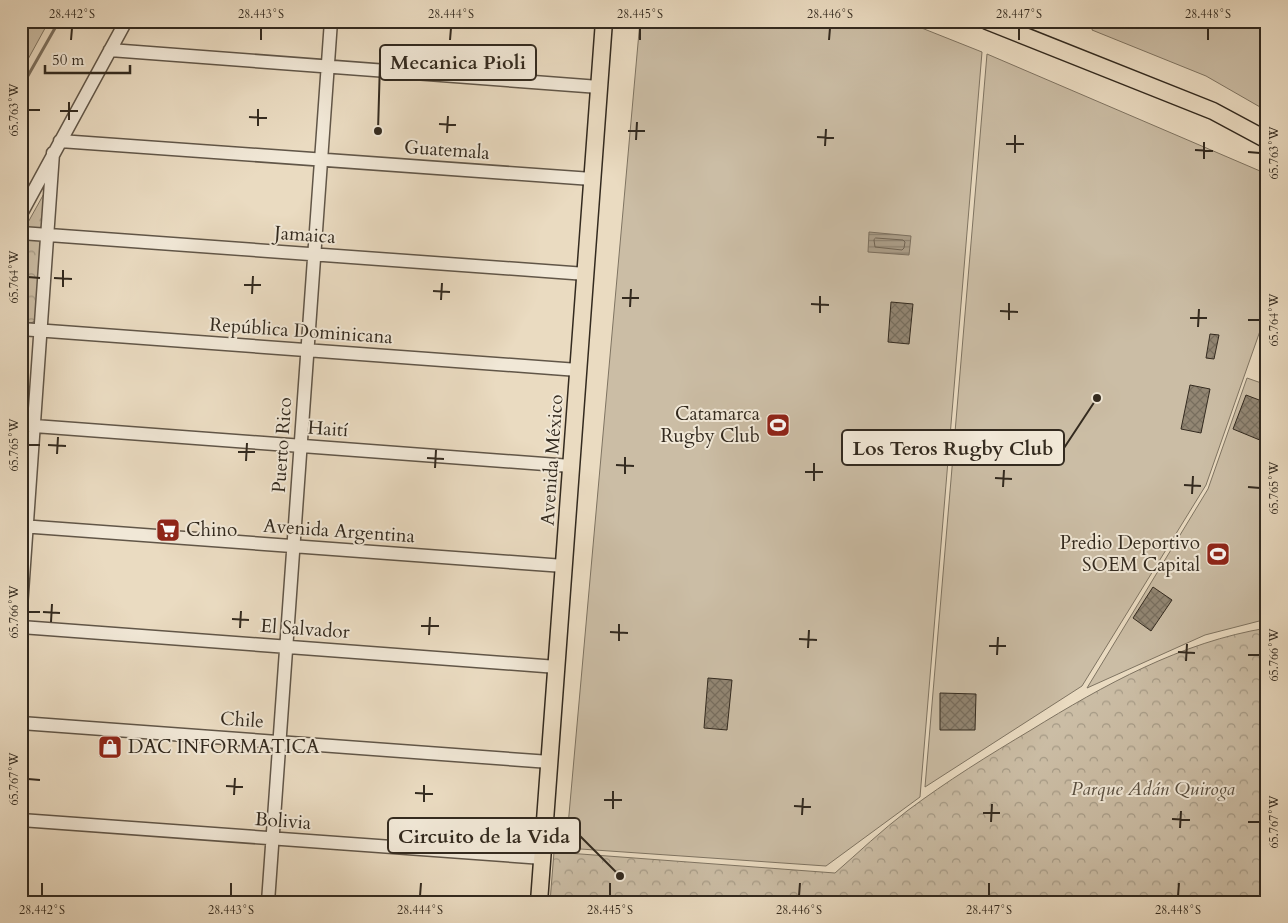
<svg xmlns="http://www.w3.org/2000/svg" width="1288" height="923" font-family="Cardo,serif">
	<style>
		.grass { fill: #cbbda5; stroke: #7f7462 }
		.forest { fill: url(#forest-crowns); stroke: #7f7462 }
		.water { fill: url(#water-rules); stroke: #7c705f }
		.lines { fill: none; stroke-linecap: round; stroke-linejoin: round }
		.shore { stroke: #706454; stroke-width: 1 }
		.stream { stroke: #7c705f; stroke-width: 3 }
		.building { fill: url(#building-cross-hatch); stroke: #332a1f }
		.minor-casing { stroke: #615648; stroke-width: 15 }
		.major-casing { stroke: #332a1f; stroke-width: 19 }
		.minor { stroke: #f1e8d7; stroke-width: 12 }
		.major { stroke: #eadbc1; stroke-width: 16 }
		.ticks { fill: none; stroke: #332a1f; stroke-width: 2 }
		.labels { text-anchor: middle; dominant-baseline: central; stroke-width: 4; stroke-linejoin: round; paint-order: stroke }
		.street-label { font-size: 19px; fill: #332a1f; stroke: #f1e8d7 }
		.poi-label { font-size: 19px; fill: #332a1f; stroke: #f1e8d7; text-anchor: end }
		.park-label { font-size: 19px; font-style: italic; fill: #594f40; stroke: #f1e8d7 }
		.leader { fill: none; stroke: #332a1f; stroke-width: 2 }
		.callout-dot { fill: #332a1f; stroke: #f1e8d7; stroke-width: 2 }
		.callout { fill: #f1e8d7; stroke: #332a1f; stroke-width: 2 }
		.callout-label { font-size: 20px; text-anchor: middle; font-weight: bold; fill: #332a1f }
		.neatline { fill: none; stroke: #332a1f; stroke-width: 2 }
		.ticks-label { font-size: 12px; text-anchor: middle; fill: #332a1f }
	</style>
	<defs>
		<pattern id="forest-crowns" width="20" height="18" patternUnits="userSpaceOnUse" patternTransform="scale(1.25)"><rect width="20" height="18" fill="#cbbda5"/><path d="M2 6a3 3 0 1 1 6 0M12 15a3 3 0 1 1 6 0" fill="none" stroke="#a59a86"/></pattern>
		<pattern id="water-rules" width="6" height="5" patternUnits="userSpaceOnUse" patternTransform="scale(1.25)"><rect width="6" height="5" fill="#ac9f8a"/><path d="M0 2.5h6" fill="none" stroke="#8d8270"/></pattern>
		<pattern id="building-cross-hatch" width="8" height="8" patternUnits="userSpaceOnUse" patternTransform="scale(1.25)"><rect width="8" height="8" fill="#928673"/><path d="M0 0l8 8M0 8l8-8" fill="none" stroke="#786e5e"/></pattern>
	</defs>
	<rect width="100%" height="100%" fill="#eadbc1"/>
	<filter id="stains"><feTurbulence type="fractalNoise" baseFrequency=".004" numOctaves="4"/><feColorMatrix values="0 0 0 0 .2 0 0 0 0 .09 0 0 0 0 .02 0 0 0 .5 -.17"/></filter>
	<radialGradient id="worn" r=".72"><stop offset=".6" stop-color="#630" stop-opacity="0"/><stop offset="1" stop-color="#630" stop-opacity=".3"/></radialGradient>
	<path class="grass" d="M21,21H49L21,72Z
		M640,21H904L982,52L920,797L826,866L566,848Z
		M1094,21H1267V111L1206,76L1092,30Z
		M987,54L1267,174V311L1206,485L1082,686L925,787Z
		M1247,378L1267,385V619L1205,635L1087,688L1208,489Z"/>
	<path class="forest" d="M46,190L37,314L35,321L29,324H21V235Z
		M1267,628V902H550L554,852L835,873C859,852 882,830 907,811C947,781 989,755 1031,730C1104,685 1181,642 1267,628Z"/>
	<path class="water" d="M869,232L911,236L909,255L868,252Z"/>
	<g class="lines">
		<path class="shore" d="M876,238L903,240L905,242L904,248L902,250L875,247L874,240Z"/>
		<path class="stream" d="M21,88L59,21"/>
	</g>
	<path class="building" d="M891,302L913,304L909,344L888,342Z
		M1210,334L1219,335L1214,359L1206,358Z
		M1190,385L1210,389L1201,433L1181,429Z
		M1246,395L1267,403V443L1233,429Z
		M1153,587L1172,600L1151,631L1133,618Z
		M708,678L732,680L727,730L704,728Z
		M940,693L976,694L975,730H940Z
		M102,737L119,738L118,758L100,757Z"/>
	<g class="lines">
		<g class="minor-casing">
			<path id="minor" d="M110,50L599,87
				M60,141L592,179
				M21,214L126,21
				M21,233L586,274
				M21,329L578,370
				M21,425L571,466
				M21,526L564,566
				M21,607L53,153
				M21,627L557,667
				M21,723L550,762
				M21,820L543,858
				M268,902L331,21"/>
		</g>
		<g class="major-casing">
			<path id="major" d="M987,21L1213,111L1267,140
				M539,902L604,21"/>
		</g>
		<use href="#minor" class="minor"/>
		<use href="#major" class="major"/>
	</g>
	<path class="ticks" d="M71,40L72,28M261,40V28M450,40L451,28M640,40V28M829,40L830,28M1019,40V28M1208,40V28M28,110H40M60,111H78M249,117L267,118M69,120V102M439,124L456,125M258,126V109M628,131H645M447,133L448,116M817,137L834,138M636,140L637,122M1006,144H1024M825,146L826,129M1195,150L1213,151M1248,152L1260,153M1015,153V135M1204,159V142M28,277L40,278M54,278L72,279M244,285H261M63,287V270M433,291L450,292M252,294L253,276M622,298H639M441,300L442,283M811,304L829,305M630,307L631,289M1000,311L1018,312M820,313V296M1190,318H1207M1009,320V303M1248,320H1260M1198,327L1199,309M28,445H40M48,445L66,446M238,452H255M57,454L58,437M427,458L444,459M246,461L247,443M616,465L634,466M435,468L436,450M805,472H823M625,474V457M995,478L1012,479M814,481V463M1184,485L1201,486M1003,487L1004,470M1248,487L1260,488M1192,494L1193,476M28,612H40M43,612L60,613M232,619L249,620M51,622L52,604M421,626H439M240,628L241,611M610,632L628,633M429,635L430,617M799,639L817,640M619,641V624M989,646H1006M808,648L809,630M1178,652L1195,653M997,655L998,637M1248,655H1260M1186,661L1187,644M28,779L40,780M226,786L243,787M415,793L433,794M234,795L235,778M604,800H622M424,802V785M794,806L811,807M613,809V791M983,813H1000M802,815L803,798M1172,819L1190,820M991,822L992,804M1248,822H1260M1180,828L1181,811M42,896V883M231,896V883M420,896L421,883M610,896V883M799,896L800,883M989,896V883M1178,896L1179,883"/>
	<defs>
		<g id="stadium-square" transform="scale(1.25)"><rect x="-9" y="-9" width="18" height="18" rx="4" fill="#8f2418" stroke="#f1e8d7"/><path d="M0-5a6.5 5 0 1 0 0 10a6.5 5 0 1 0 0-10ZM-3.5-1.8h7v3.6h-7Z" fill="#fff"/></g>
		<g id="supermarket-square" transform="scale(1.25)"><rect x="-9" y="-9" width="18" height="18" rx="4" fill="#8f2418" stroke="#f1e8d7"/><path d="M-6-5.5h2.5l.6 2H6L4.5 2H-2.5L-4.4-4H-6ZM-1.5 3.2a1.3 1.3 0 1 0 .1 0ZM3 3.2a1.3 1.3 0 1 0 .1 0Z" fill="#fff"/></g>
		<g id="shop-square" transform="scale(1.25)"><rect x="-9" y="-9" width="18" height="18" rx="4" fill="#8f2418" stroke="#f1e8d7"/><path d="M-5-2.5h2.3a2.7 3.5 0 0 1 5.4 0H5L5.5 6h-11ZM-1.5-2.5h3a1.5 2.3 0 0 0-3 0Z" fill="#fff"/></g>
	</defs>
	<g fill-rule="evenodd">
		<use href="#stadium-square" x="778" y="425"/>
		<use href="#supermarket-square" x="168" y="530"/>
		<use href="#stadium-square" x="1218" y="554"/>
		<use href="#shop-square" x="110" y="747"/>
	</g>
	<g class="labels">
		<g class="street-label">
			<text transform="translate(447 150) rotate(4)">Guatemala</text>
			<text transform="translate(305 235) rotate(4)">Jamaica</text>
			<text transform="translate(301 331) rotate(4)">República Dominicana</text>
			<text transform="translate(328 429) rotate(4)">Haití</text>
			<text transform="translate(282 445) rotate(-86)">Puerto Rico</text>
			<text transform="translate(552 460) rotate(-86)">Avenida México</text>
			<text transform="translate(339 531) rotate(4)">Avenida Argentina</text>
			<text transform="translate(305 629) rotate(4)">El Salvador</text>
			<text transform="translate(242 720) rotate(4)">Chile</text>
			<text transform="translate(283 821) rotate(4)">Bolivia</text>
		</g>
		<g class="poi-label">
			<text x="760" y="414">Catamarca<tspan x="760" dy="22">Rugby Club</tspan></text>
			<text x="186" y="530" text-anchor="start">Chino</text>
			<text x="1200" y="543">Predio Deportivo<tspan x="1200" dy="22">SOEM Capital</tspan></text>
			<text x="128" y="747" text-anchor="start">DAC INFORMATICA</text>
		</g>
		<g class="park-label">
			<text x="1153" y="789">Parque Adán Quiroga</text>
		</g>
	</g>
	<path class="leader" d="M378 131L380 62M1097 398L1064 448M620 876L580 836"/>
	<g class="callout-dot">
		<circle cx="378" cy="131" r="5"/>
		<circle cx="1097" cy="398" r="5"/>
		<circle cx="620" cy="876" r="5"/>
	</g>
	<g class="callout">
		<rect x="380" y="45" width="156" height="35" rx="5"/>
		<rect x="842" y="430" width="222" height="35" rx="5"/>
		<rect x="388" y="818" width="192" height="35" rx="5"/>
	</g>
	<g class="callout-label">
		<text x="458" y="69">Mecanica Pioli</text>
		<text x="953" y="455">Los Teros Rugby Club</text>
		<text x="484" y="843">Circuito de la Vida</text>
	</g>
	<rect width="1288" height="923" fill="none" stroke="#eadbc1" stroke-width="55"/>
	<path d="M45 65v8h85v-8" fill="none" stroke="#332a1f" stroke-width="2.5"/>
	<text x="52" y="65" font-size="15" fill="#332a1f" stroke="#f1e8d7" stroke-width="4" paint-order="stroke">50 m</text>
	<rect x="28" y="28" width="1232" height="868" class="neatline"/>
	<g class="ticks-label">
		<text x="72" y="18">28.442°S</text>
		<text x="261" y="18">28.443°S</text>
		<text x="451" y="18">28.444°S</text>
		<text x="640" y="18">28.445°S</text>
		<text x="830" y="18">28.446°S</text>
		<text x="1019" y="18">28.447°S</text>
		<text x="1208" y="18">28.448°S</text>
		<text transform="translate(14 110) rotate(-90)" y="4">65.763°W</text>
		<text transform="translate(1274 153) rotate(-90)" y="4">65.763°W</text>
		<text transform="translate(14 277) rotate(-90)" y="4">65.764°W</text>
		<text transform="translate(1274 320) rotate(-90)" y="4">65.764°W</text>
		<text transform="translate(14 445) rotate(-90)" y="4">65.765°W</text>
		<text transform="translate(1274 488) rotate(-90)" y="4">65.765°W</text>
		<text transform="translate(14 612) rotate(-90)" y="4">65.766°W</text>
		<text transform="translate(1274 655) rotate(-90)" y="4">65.766°W</text>
		<text transform="translate(14 779) rotate(-90)" y="4">65.767°W</text>
		<text transform="translate(1274 822) rotate(-90)" y="4">65.767°W</text>
		<text x="42" y="914">28.442°S</text>
		<text x="231" y="914">28.443°S</text>
		<text x="420" y="914">28.444°S</text>
		<text x="610" y="914">28.445°S</text>
		<text x="799" y="914">28.446°S</text>
		<text x="989" y="914">28.447°S</text>
		<text x="1178" y="914">28.448°S</text>
	</g>
	<rect width="100%" height="100%" filter="url(#stains)"/>
	<rect width="100%" height="100%" fill="url(#worn)"/>
</svg>
